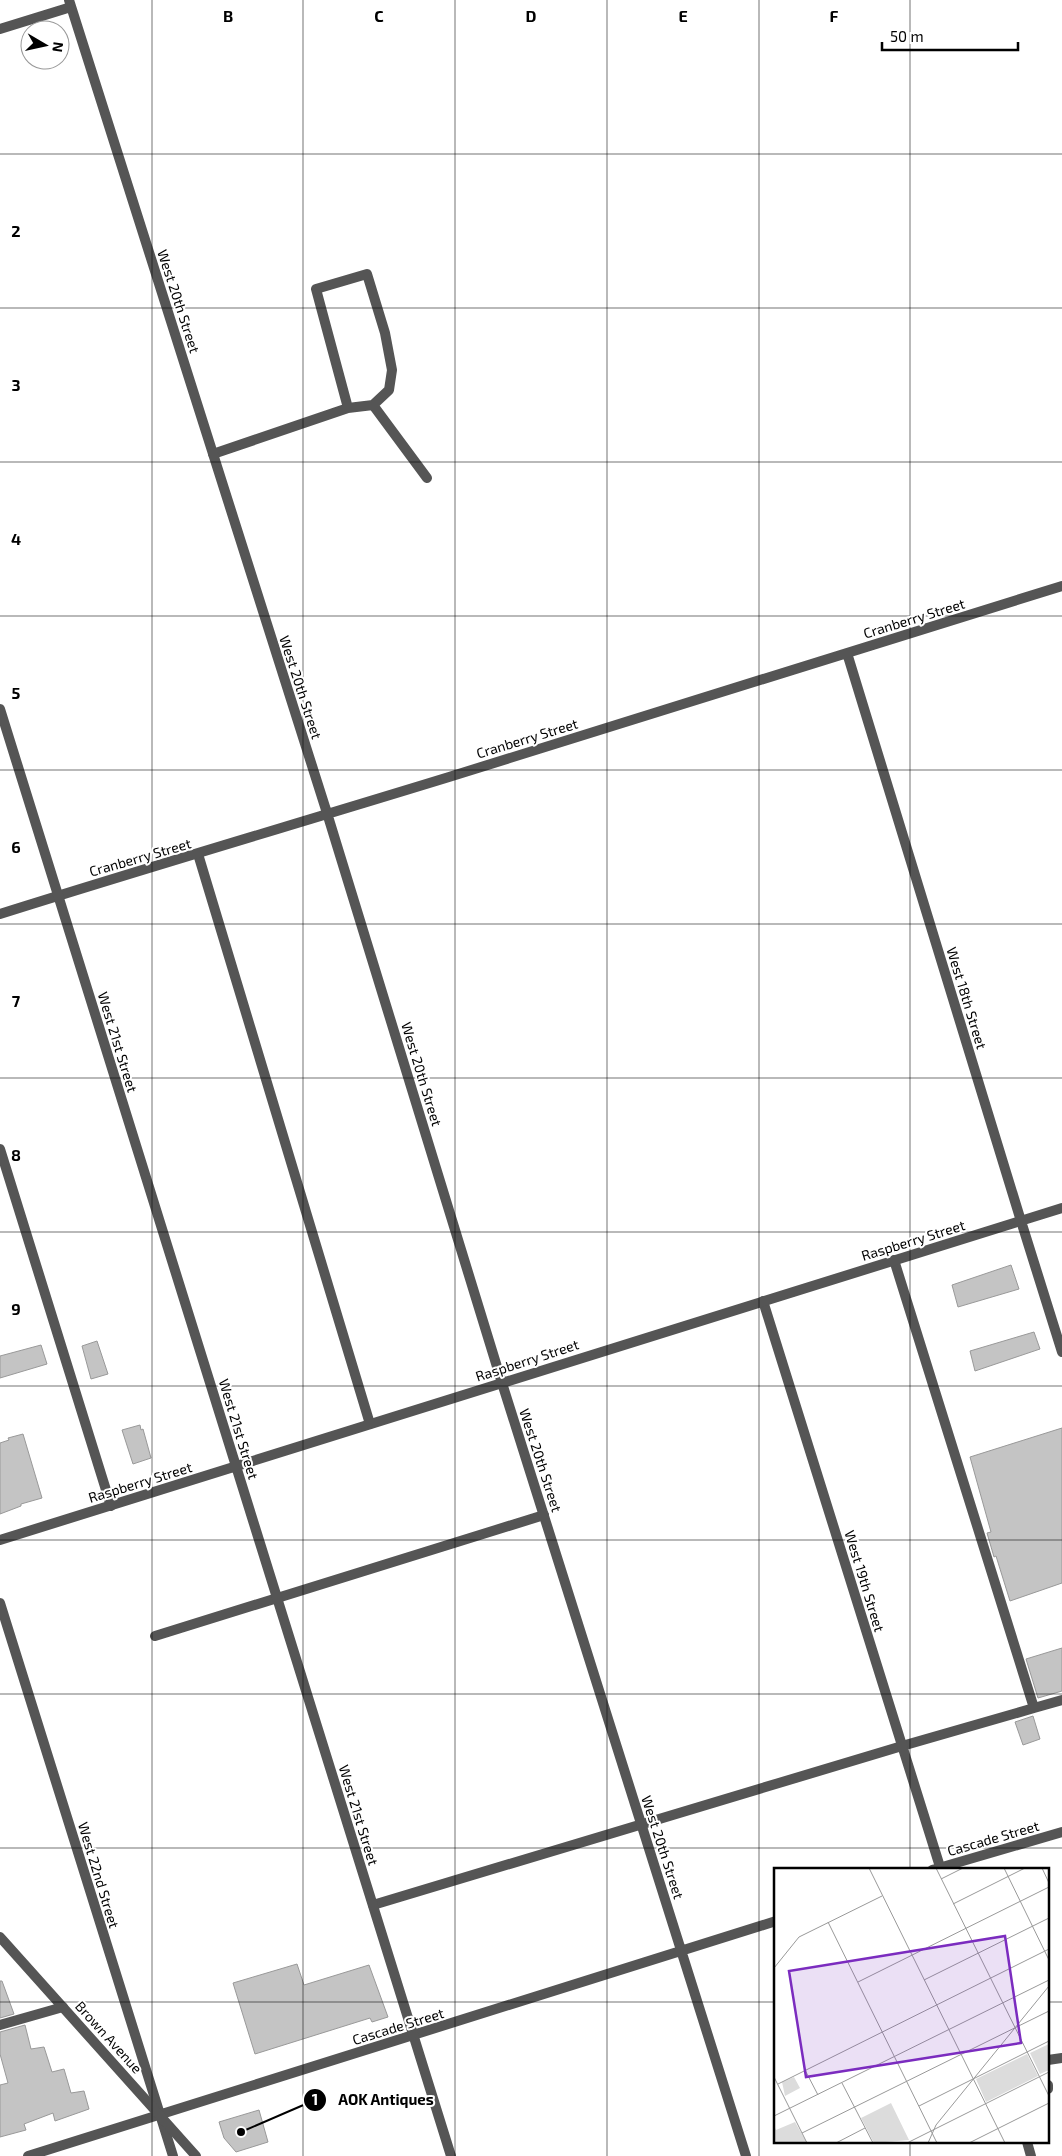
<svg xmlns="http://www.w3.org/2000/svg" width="1062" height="2156" font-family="'Exo 2',sans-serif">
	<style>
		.building { fill: #c4c4c4; stroke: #999 }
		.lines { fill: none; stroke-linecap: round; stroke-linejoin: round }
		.service { stroke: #555; stroke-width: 10 }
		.minor { stroke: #555; stroke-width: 10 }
		.tertiary { stroke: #555; stroke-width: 10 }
		.grid { fill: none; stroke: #000; stroke-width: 1; stroke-opacity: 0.55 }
		.labels { text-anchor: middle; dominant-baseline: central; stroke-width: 4; stroke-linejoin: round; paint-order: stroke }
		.street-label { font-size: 14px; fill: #000; stroke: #fff }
		.inset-road { fill: none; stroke: #999; stroke-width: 1 }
		.view { fill: #7b2cbf; fill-opacity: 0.15; stroke: #7b2cbf; stroke-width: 2.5 }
		.inset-edge { fill: none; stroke: #000; stroke-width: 2.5 }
		.grid-label { font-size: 16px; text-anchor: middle; font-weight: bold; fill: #000; stroke: #fff; stroke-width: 4; stroke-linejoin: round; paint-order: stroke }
		.leader { fill: none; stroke: #000; stroke-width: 2 }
		.callout-dot { fill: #000; stroke: #fff; stroke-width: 2 }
		.mark-label { font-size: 15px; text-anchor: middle; font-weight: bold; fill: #fff }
		.callout-label { font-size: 15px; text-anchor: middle; font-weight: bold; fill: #000; stroke: #fff; stroke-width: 4; stroke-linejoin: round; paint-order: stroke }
	</style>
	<rect width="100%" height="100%" fill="#fff"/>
	<path class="building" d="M1011,1265L1019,1289L958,1307L952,1285Z
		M1034,1332L1040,1349L975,1371L970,1351Z
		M97,1341L108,1374L91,1379L82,1346Z
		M41,1345L47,1364L0,1378V1356Z
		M140,1425L141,1430L143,1429L151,1458L133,1464L122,1430Z
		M1062,1428V1583L1010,1601L996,1556L994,1557L987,1533L991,1532L970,1457Z
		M23,1434L42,1498L21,1504V1506L0,1514V1443L9,1440L8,1438Z
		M1062,1648V1691L1038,1698L1026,1659Z
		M1033,1716L1040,1739L1023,1745L1015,1722Z
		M297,1964L304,1985L369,1965L388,2017L372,2022L370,2018L255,2054L233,1983Z
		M0,1981H2L14,2014L0,2018Z
		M25,2025L31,2049L44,2047L52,2072L64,2069L71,2093L84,2091L89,2109L55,2121L53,2113L24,2124L26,2130L0,2137V2085L8,2083L0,2054V2032Z
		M259,2110L268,2142L236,2152L224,2138L219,2122Z"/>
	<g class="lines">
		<path class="service" d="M373,405L427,478
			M213,454L348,408L373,405L389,390L392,370L385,333L367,274L316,289L348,408
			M198,854L370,1424
			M0,1149L111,1506
			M155,1636L544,1515
			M1034,1708L1062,1700
			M373,1905L902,1746L1034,1708L894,1260
			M0,2025L63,2007
			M1048,2060L1062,2058
			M1048,2085V2089"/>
		<path class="minor" d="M69,0L327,813L502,1383L746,2156
			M0,29L71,7
			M847,653L1021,1221
			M0,914C149,867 299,823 449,777C654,715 858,650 1062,586
			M763,1301L941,1870
			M0,1603L173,2156
			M932,1870L1062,1832
			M1027,2142L1031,2156
			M28,2156L776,1921"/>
		<path class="tertiary" d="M0,709L451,2156
			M1021,1221L1062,1352
			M0,1540L1062,1208
			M0,1937L196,2156"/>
	</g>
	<path class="grid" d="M152,0V2156M303,0V2156M455,0V2156M607,0V2156M759,0V2156M910,0V1870M0,154H1062M0,308H1062M0,462H1062M0,616H1062M0,770H1062M0,924H1062M0,1078H1062M0,1232H1062M0,1386H1062M0,1540H1062M0,1694H1062M0,1848H1062M0,2002H776M1048,2002H1062M910,2142V2156"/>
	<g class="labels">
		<g class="street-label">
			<text transform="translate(179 301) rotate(72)">West 20th Street</text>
			<text transform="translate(914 618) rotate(-17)">Cranberry Street</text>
			<text transform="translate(301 687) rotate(72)">West 20th Street</text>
			<text transform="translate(527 738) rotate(-17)">Cranberry Street</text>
			<text transform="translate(140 857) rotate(-16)">Cranberry Street</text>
			<text transform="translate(967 998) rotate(73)">West 18th Street</text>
			<text transform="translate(118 1042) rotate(73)">West 21st Street</text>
			<text transform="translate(422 1074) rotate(73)">West 20th Street</text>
			<text transform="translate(913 1240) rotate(-17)">Raspberry Street</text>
			<text transform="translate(527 1360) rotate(-18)">Raspberry Street</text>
			<text transform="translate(239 1429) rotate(73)">West 21st Street</text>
			<text transform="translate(541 1460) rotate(72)">West 20th Street</text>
			<text transform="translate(140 1482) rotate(-17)">Raspberry Street</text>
			<text transform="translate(865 1581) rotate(73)">West 19th Street</text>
			<text transform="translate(359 1815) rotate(73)">West 21st Street</text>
			<text transform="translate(993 1838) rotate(-16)">Cascade Street</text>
			<text transform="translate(663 1847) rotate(72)">West 20th Street</text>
			<text transform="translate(99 1875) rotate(73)">West 22nd Street</text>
			<text transform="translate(398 2026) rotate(-17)">Cascade Street</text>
			<text transform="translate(109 2037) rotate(48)">Brown Avenue</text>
		</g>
	</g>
	<g transform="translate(774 1868)">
		<rect width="275" height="275" fill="#fff"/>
		<path d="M275,176V202L266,206L256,185ZM253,186L264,208L212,234L202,211ZM20,209L26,220L11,228L8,214ZM117,235L135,272L100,275L87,250ZM21,254L33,275H0V258L2,262Z" fill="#dcdcdc"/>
		<path class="inset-road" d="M95,0L231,275M162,0L275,228M230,0L275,92M268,0L275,15M167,11L189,0M179,36L251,0M54,54L163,275M0,100L25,69L108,28M150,112L275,50M84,114L275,19M31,202L44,227M0,209L33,275M68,215L99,275M4,216L275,81M145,238L275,173M0,248L275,112M28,265L275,143M62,275L91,260M133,275L275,204M154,275L162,257L275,118M195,275L275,235"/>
		<path class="view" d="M231,68L247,175L32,209L15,103Z"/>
		<rect width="275" height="275" class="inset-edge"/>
	</g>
	<g class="grid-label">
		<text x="228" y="22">B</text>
		<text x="379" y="22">C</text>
		<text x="531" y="22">D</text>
		<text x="683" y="22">E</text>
		<text x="834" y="22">F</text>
		<text x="16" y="237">2</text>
		<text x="16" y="391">3</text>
		<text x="16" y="545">4</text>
		<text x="16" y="699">5</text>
		<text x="16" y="853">6</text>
		<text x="16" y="1007">7</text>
		<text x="16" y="1161">8</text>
		<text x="16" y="1315">9</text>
	</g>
	<path class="leader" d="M241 2132L315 2100"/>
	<g class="callout-dot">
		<circle cx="241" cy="2132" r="5"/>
		<circle cx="315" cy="2100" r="12"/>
	</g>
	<g class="mark-label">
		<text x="315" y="2105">1</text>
	</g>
	<g class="callout-label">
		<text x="386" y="2105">AOK Antiques</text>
	</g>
	<g transform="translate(45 45) rotate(99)"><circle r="24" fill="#ffffff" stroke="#999999"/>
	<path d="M0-4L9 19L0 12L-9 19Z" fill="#000000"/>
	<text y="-8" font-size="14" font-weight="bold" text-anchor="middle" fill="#000000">N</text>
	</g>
	<path d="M882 42v8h136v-8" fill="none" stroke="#000000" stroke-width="2.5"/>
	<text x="890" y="42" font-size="15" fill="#000000" stroke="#ffffff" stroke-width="4" paint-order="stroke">50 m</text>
</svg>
